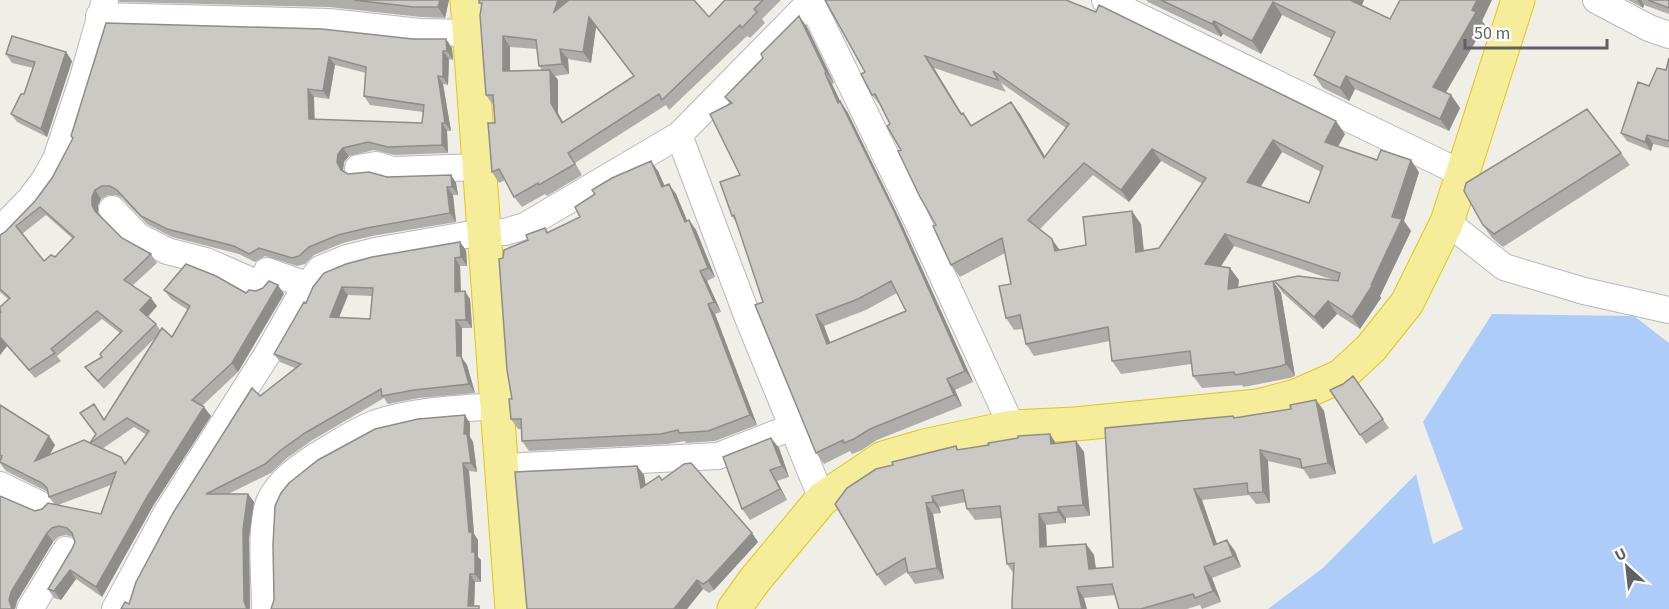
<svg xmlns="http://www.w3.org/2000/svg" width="1669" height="609" font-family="'Source Sans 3',sans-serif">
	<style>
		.water { fill: #aeccf9 }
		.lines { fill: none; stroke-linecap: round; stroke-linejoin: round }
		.minor-casing { stroke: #b7b8bc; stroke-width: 28 }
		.highway-casing { stroke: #e4c612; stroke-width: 35 }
		.minor { stroke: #fff; stroke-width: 26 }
		.highway { stroke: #f5ed99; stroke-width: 33 }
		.wall { fill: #afada9; fill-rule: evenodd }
		.shaded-wall { fill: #8e8d89 }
		.building { fill: #cbc9c4; stroke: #8e8d89; stroke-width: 1.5; fill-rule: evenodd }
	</style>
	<rect width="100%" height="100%" fill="#efefe7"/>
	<path class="water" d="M1492,314L1634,316L1669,343V609H1268L1323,568L1416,474L1433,544L1463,529L1423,422Z"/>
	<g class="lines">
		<g class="minor-casing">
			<path id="minor" d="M1105,0L1463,174
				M1596,0L1649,28L1669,35
				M811,2L915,216L1012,427
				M99,16L329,22L420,32L470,33
				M679,135L748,318L822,499
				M358,168L376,165L392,170L479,167
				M112,209L138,236L167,251L206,261L261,285L267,271L306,285
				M1447,222L1504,267L1584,291L1669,310
				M0,230L30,199L45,179L56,159L82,81L105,0
				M502,467L718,456L792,427
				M0,485L41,505
				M30,609L66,550
				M115,609L166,514L268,353L303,291L320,269L347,258L375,251L483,232H505L525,226L679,135L812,0
				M265,609C265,580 259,525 270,500C280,480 298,468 316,456C335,445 355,431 376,423C415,410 458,409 498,406"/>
		</g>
		<g class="highway-casing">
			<path id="highway" d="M467,0L512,609
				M734,609L754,581L822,499L883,458L924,446L1012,427L1075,424L1258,406L1296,396L1341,376L1371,348L1407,303L1447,222L1518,0"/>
		</g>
		<use href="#minor" class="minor"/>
		<use href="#highway" class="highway"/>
	</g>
	<path class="wall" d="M118,0H449L445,18L421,17L329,7L120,2Z
		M479,0H568V1L709,17L725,0H781L762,19L765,23L750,38L747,36L669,110L666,105L575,163L582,175L547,196L545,194L522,207L514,197L505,180L499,183L492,172L495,123L493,105L486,95L481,5ZM596,27L634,76L563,122L558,113V80L555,76L569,74L568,59L591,63ZM510,47L537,49L539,66L542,70L510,71Z
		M825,0L1345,134L1338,146L1377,160L1419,172L1404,221L1411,231L1380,296L1381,298L1360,329L1337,314L1323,329L1283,293L1274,281H1336L1234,246L1221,266L1239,280L1238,287L1273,281L1281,293L1295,376L1290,378L1243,387L1242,385L1202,388L1193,376L1191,364L1121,374L1112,361L1110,341L1034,356L1026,344L1023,329L1014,330L1006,318L1011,284L1005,253L960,277L951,265L936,225L901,150L890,124L882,107L872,95L865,72ZM934,68L1006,92L1001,83L1066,128L1045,157L1020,114L1011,102L971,125L963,113L962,114ZM1282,152L1321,172L1309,203L1261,186ZM1161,161L1203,184L1159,248L1144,251L1141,224L1086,245L1060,250L1039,230L1093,175L1129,202Z
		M1146,0H1364L1362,5L1390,19L1482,21L1485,25L1446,92L1451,95L1460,108L1449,131L1355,89L1349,101L1323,88L1314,75L1332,39L1282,15L1261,54L1223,34L1221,37L1148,2Z
		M1628,0H1669V14L1644,5L1643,8Z
		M799,16L807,27L834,83L832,84L840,101L848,113L901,222L973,382L955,390L962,406L877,440L862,450L852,454L850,451L824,464L816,453L737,224L732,216L740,175L730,104L725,97L763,58ZM897,293L906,311L830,343L824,326L866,310Z
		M106,23L413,39H446L452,48L453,60L449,59L448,85L443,84L451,131H447L448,153L394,155L374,150L349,156L344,162L343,170L348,174L387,177L451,175L456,183L458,195H453L456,222L372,236L343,243L314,255L305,264L297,266L265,256L255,262L239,254L172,237L147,224L122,198L116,195H108L101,199L98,205V213L122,238L151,254L157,263L132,286L157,306L148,317L156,324L160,330L172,337L188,310L171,299L164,290L284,294L238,372L202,406L211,416L153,506L102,597L76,579L61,600L54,598L48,589L72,549L75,542L73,537L66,535L58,537L53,542L17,601L15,609H0L35,511L54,504L49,497L48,492L6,471L0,463V405L49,436L55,445L50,454L90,443L155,338L104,389L91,375L85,367L102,357L120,333L102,319L57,356L61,361L35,378L7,346L0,355V307L8,299L0,292V235L5,232L35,201L52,178L73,139L71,136ZM335,65L366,73L364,96L370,105L423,112L422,123L314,119V97L329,99ZM46,215L73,239L55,257L44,261L22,234ZM134,427L147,435L126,463L102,449ZM111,485L101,514L58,505Z
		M66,52L72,61L47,137L17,122L11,114L24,94L33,68L12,63L6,54Z
		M1669,58V148L1653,144L1651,151L1627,141L1621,133L1649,86L1666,70Z
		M1621,153L1630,165L1503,247L1492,238L1483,225Z
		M658,171L665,186L676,194L687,221L689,220L696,230L715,277L707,281L721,312L715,314L757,425L715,441L686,443L685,441L668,444L529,451L522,441L521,429H518L511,419L512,399L503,258L545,228L548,232L580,217Z
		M466,250L467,266H460L461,292L470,299L472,326V328H462V358L467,365L475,393L419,398L388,404L384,398L311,441L287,458L271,473L228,494H248L254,502L249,538L250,609H121L129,604L260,396L295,368L280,362L274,354L306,303L313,287ZM348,295L372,296L370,319L339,317Z
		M1353,376L1389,428L1366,444L1330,390L1343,384Z
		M1316,400L1324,411L1336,474L1310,479L1303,469L1268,461L1270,503L1256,504L1249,495L1202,500L1217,544L1235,551L1241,567L1212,578L1221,602L1202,609L1200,605L1187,609H1119L1115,595L1084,598L1014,574L1007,564L1001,518L975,520L967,509L966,502L939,507L941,513L933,514L944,579L915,584L907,572L885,586L877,575L893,465L956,446L959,450L1056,443L1076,441L1084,452L1090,516L1066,518V523L1046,525L1047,546L1086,544L1094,555L1096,568L1113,567L1233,416L1235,418L1291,409Z
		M470,423V437L473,442L477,472L469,471L474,534L478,540V557L481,560V582H475L474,606L271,609Z
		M771,438L779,448L789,477L777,481L787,500L750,520L742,509Z
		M637,466L644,475L645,485L662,480L752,533L758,542L714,590L709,593L703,589L687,609H527Z"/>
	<path class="shaded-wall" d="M440,0H449L445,18L438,7Z
		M558,0H568L561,22L554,12Z
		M1350,0H1364L1358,12Z
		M1477,0H1492L1482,21L1485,25L1442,99L1433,87Z
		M1637,0H1641L1644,5L1643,8Z
		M1273,2L1282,15L1261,54L1252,41Z
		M799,16L807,27L834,83L826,72Z
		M589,17L596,27L591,63L583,52Z
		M1214,21L1223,34L1221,37L1212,24Z
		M503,36L510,47V81L503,71Z
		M446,39L452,48L453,60L447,51Z
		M560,49L568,59L569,74L562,64Z
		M443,51L449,59L448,85L443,77Z
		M66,52L72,61L47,137L41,129Z
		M925,56L934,68L969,127L961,114Z
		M329,57L335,65L329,99L323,91Z
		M550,70L558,80V113L569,133L562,123L551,103Z
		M825,73L832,84L846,114L838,103Z
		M438,76L443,84L451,131L445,123Z
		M1346,76L1355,89L1349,101L1340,88Z
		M308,89L314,97L315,127L309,119Z
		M1451,95L1460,108L1449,131L1440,119Z
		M840,101L848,113L901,222L973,382L965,371Z
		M1011,102L1020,114L1053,170L1044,158Z
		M1336,121L1345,134L1334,154L1325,142Z
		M442,123L447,131L448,153L442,145Z
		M1647,135L1653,144L1651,151L1645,142Z
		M1273,140L1282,152L1256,194L1247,182Z
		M343,148L349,156L344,162L343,170L347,178L341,170L337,162L338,154Z
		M1152,149L1161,161L1129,202L1121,190Z
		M1411,160L1419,172L1404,221L1411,231L1380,296L1381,298L1360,329L1352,317L1371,285Z
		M651,161L658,171L669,197L662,187Z
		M451,175L456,183L458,195L452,187Z
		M669,184L676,194L692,232L685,222Z
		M447,187L453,195L456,222L450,213Z
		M95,190L101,199L98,205V213L101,219L92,205V197Z
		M1132,211L1141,224L1145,264L1136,252Z
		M689,220L696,230L715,277L708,268Z
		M1225,234L1234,246L1214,277L1205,264Z
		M1052,239L1061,252L1055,251Z
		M460,242L466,250L467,266L461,257Z
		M455,258L460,266L461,300L455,292Z
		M1230,268L1239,280L1236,301L1228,289Z
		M700,271L707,281L721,312L714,302Z
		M1273,281L1281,293L1295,376L1286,364Z
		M278,285L284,294L238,372L232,363Z
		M342,287L348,295L336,325L330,317Z
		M465,291L470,299L472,328L466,320Z
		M151,298L157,306L146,318L140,310Z
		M1328,301L1337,314L1323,329L1314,317Z
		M708,304L715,314L757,425L750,415Z
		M816,315L824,326L835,355L827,344Z
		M456,320L462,328V358L467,365L475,393L469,384L457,356Z
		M1,338L7,346L0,355V339Z
		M947,379L955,390L962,406L954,395Z
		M1316,400L1324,411L1336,474L1328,463Z
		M204,407L211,416L153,506L102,597L96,587L147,497Z
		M465,415L470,423V437L473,442L477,472L471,463L464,434Z
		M1050,434L1057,445L1051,444Z
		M49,436L55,445L41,470L35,461Z
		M771,438L779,448L789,477L782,466Z
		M1076,441L1084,452L1090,516L1083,505Z
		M1260,450L1268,461L1270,503L1263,492Z
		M463,463L469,471L474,534L478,540V557L481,560V582L475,574L469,532Z
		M637,466L644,475L648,497L641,488Z
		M770,470L777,481L787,500L780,489Z
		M1194,489L1202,500L1221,556L1214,545Z
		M248,494L254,502L249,538L250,609H247L244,601L243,529Z
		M932,496L939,507L941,513L933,502Z
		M926,503L933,514L944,579L937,568Z
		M1058,507L1066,518V523L1058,512Z
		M1039,514L1046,525L1047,558L1040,547Z
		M47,533L53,542L17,601L15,609H12L9,600L11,592Z
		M752,533L758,542L714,590L708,581Z
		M1227,540L1235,551L1241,567L1233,556Z
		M1086,544L1094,555L1097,580L1089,569Z
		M1204,567L1212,578L1221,602L1213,591Z
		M70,570L76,579L61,600L54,591Z
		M470,574L475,582L474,609L468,606Z
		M697,580L703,589L687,609H674Z
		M1077,587L1084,598L1087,609H1082Z"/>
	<path class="building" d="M354,0H440L438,7H414Z
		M479,0H558L554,12L569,0H694L709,17L725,0H763L754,9L757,12L742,28L740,25L662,100L659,94L568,153L575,164L539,185L538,183L514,197L499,169L492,172L488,123H495L493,95H486L480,15L482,3H479ZM589,17L634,76L562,123L551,103L550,70L503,71V36L536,40L539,66L562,64L560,49L583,52Z
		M825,0H1066L1096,12L1099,5L1336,121L1325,142L1377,160L1381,150L1411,160L1392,217L1402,219L1371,285L1372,286L1352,317L1328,301L1314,317L1274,281L1298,276L1338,281L1340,273L1225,234L1205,264L1230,268L1228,289L1273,281L1286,364L1281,366L1235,375L1234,372L1193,376L1190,351L1112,361L1108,327L1026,344L1020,315L1006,318L999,286L1011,284L1002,238L951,265L933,226L936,225L920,197L898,151L901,150L887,126L890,124L875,94L872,95L861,74L865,72ZM925,56L998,80L993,71L1069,124L1044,158L1011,102L971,126L963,113L961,114ZM1273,140L1323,166L1309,203L1247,182ZM1152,149L1206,178L1159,248L1136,252L1132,211L1083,217L1086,245L1055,251L1052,239L1028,220L1084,163L1121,190Z
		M1161,0H1350L1390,19L1400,0H1477L1472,10L1476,12L1433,87L1451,95L1440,119L1346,76L1340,88L1314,75L1335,32L1273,2L1252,41L1214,21L1212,24Z
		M1648,0H1669V8Z
		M799,16L826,72L825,73L838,103L840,101L894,211L965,371L947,379L954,395L870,429L854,439L844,443L843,440L816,453L755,305L763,302L734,215L732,216L720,182L740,175L710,114L732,103L725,97L763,58L761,54ZM891,281L906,311L827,344L816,315L858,299Z
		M106,23L322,29L413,39H446L447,51H443V77L438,76L445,123H442V145L388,147L368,142L343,148L338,154L337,162L341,170L348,174L369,172L387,177L451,175L452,187H447L450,213L367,228L338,235L309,247L299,256L292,258L259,248L249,254L234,246L167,229L141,216L117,190L110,186H102L95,190L92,197V205L95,211L122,238L151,254L124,280L151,298L140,310L156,324L98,381L85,367L102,357L100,354L122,331L97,311L51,349L55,353L29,370L1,338L0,339V313L1,312L0,311V307L10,298L0,289V235L5,232L35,201L52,178L73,138L71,136ZM329,57L366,67L364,96L424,105L422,123L309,119L308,89L323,91ZM40,207L74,237L55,257L51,255L44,261L16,226Z
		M12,36L66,52L41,129L11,114L21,94H24L35,62L6,54Z
		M1669,58V141L1647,135L1645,142L1621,133L1638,82L1649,86L1657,68L1666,70Z
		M1587,109L1621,153L1494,234L1483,225L1464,191L1466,183Z
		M651,161L662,187L669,184L685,222L689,220L708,268L700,271L714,302L708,304L750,415L708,431L679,433L678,430L661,434L522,441L521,419H511L509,399H512L507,370L499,259L503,258L504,250L528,240L526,235L545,228L547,233L580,217L575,207L595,194L592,190L612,178Z
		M460,242L461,257L455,258V292L465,291L466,318V320H456L457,356H461L469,384L414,390L382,396L381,389L305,433L281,450L265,464L206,494H248L243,529L244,601L247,609H121L125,602L129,604L136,582L173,513L252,388L260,396L301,364L274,354L304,302L306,303L313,287L324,273L346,264L372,257ZM342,287L373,288L370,319L330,317Z
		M186,264L216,276L246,293L249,290L256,291L263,288L269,281L278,285L232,363L192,400L204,407L147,497L96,587L70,570L54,591L48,589L72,549L75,542L72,533L67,528L59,526L52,528L47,533L11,592L9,600L12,609H0V496L35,511L42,509L48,503L101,514L116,472L49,497L47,488L42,483L0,462L2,456L0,455V405L49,436L35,461L84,440L90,443L96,434L80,413L94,404L104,420L162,328L172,337L190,306L164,290ZM127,418L149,431L125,464L121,457L90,443Z
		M1353,376L1383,419L1360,435L1330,390L1343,384Z
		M1316,400L1328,463L1302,468L1300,459L1260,450L1263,492L1248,493L1247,483L1194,489L1214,545L1227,540L1233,556L1204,567L1213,591L1195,598L1193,594L1141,609H1119L1112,584L1077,587L1082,609H1012V603L1014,563L1007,564L1000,506L967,509L963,490L932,496L933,502L926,503L937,568L908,573L905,558L877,575L835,504L847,488L876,469L893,465L892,462L956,446L957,450L989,445L988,443L1018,438V436L1050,434L1051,444L1076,441L1083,505L1058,507V512L1039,514L1040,547L1086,544L1089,569L1113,567L1105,428L1233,416L1234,418L1291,409L1290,405Z
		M465,415L464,434H467L471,463H463L469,532H472V552H475V574H470L468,606H479V609H271L274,600L273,545L275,506L281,493L289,483L318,460L375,429L418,419Z
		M771,438L782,466L770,470L780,489L742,509L723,457Z
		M691,463L752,533L708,581L703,584L697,580L674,609H527L515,472L637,466L641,488L659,476L662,480L684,464Z"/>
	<g transform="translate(1627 567) rotate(333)" stroke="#ffffff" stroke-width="4.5" paint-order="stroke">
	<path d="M0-4.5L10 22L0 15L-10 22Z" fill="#5f6166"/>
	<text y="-9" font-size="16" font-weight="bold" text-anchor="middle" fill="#5f6166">U</text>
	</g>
	<path d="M1465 39v9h142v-9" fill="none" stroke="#5f6166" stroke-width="3"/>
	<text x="1474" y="39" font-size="18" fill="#5f6166" stroke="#ffffff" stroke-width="4.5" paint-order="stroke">50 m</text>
</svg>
